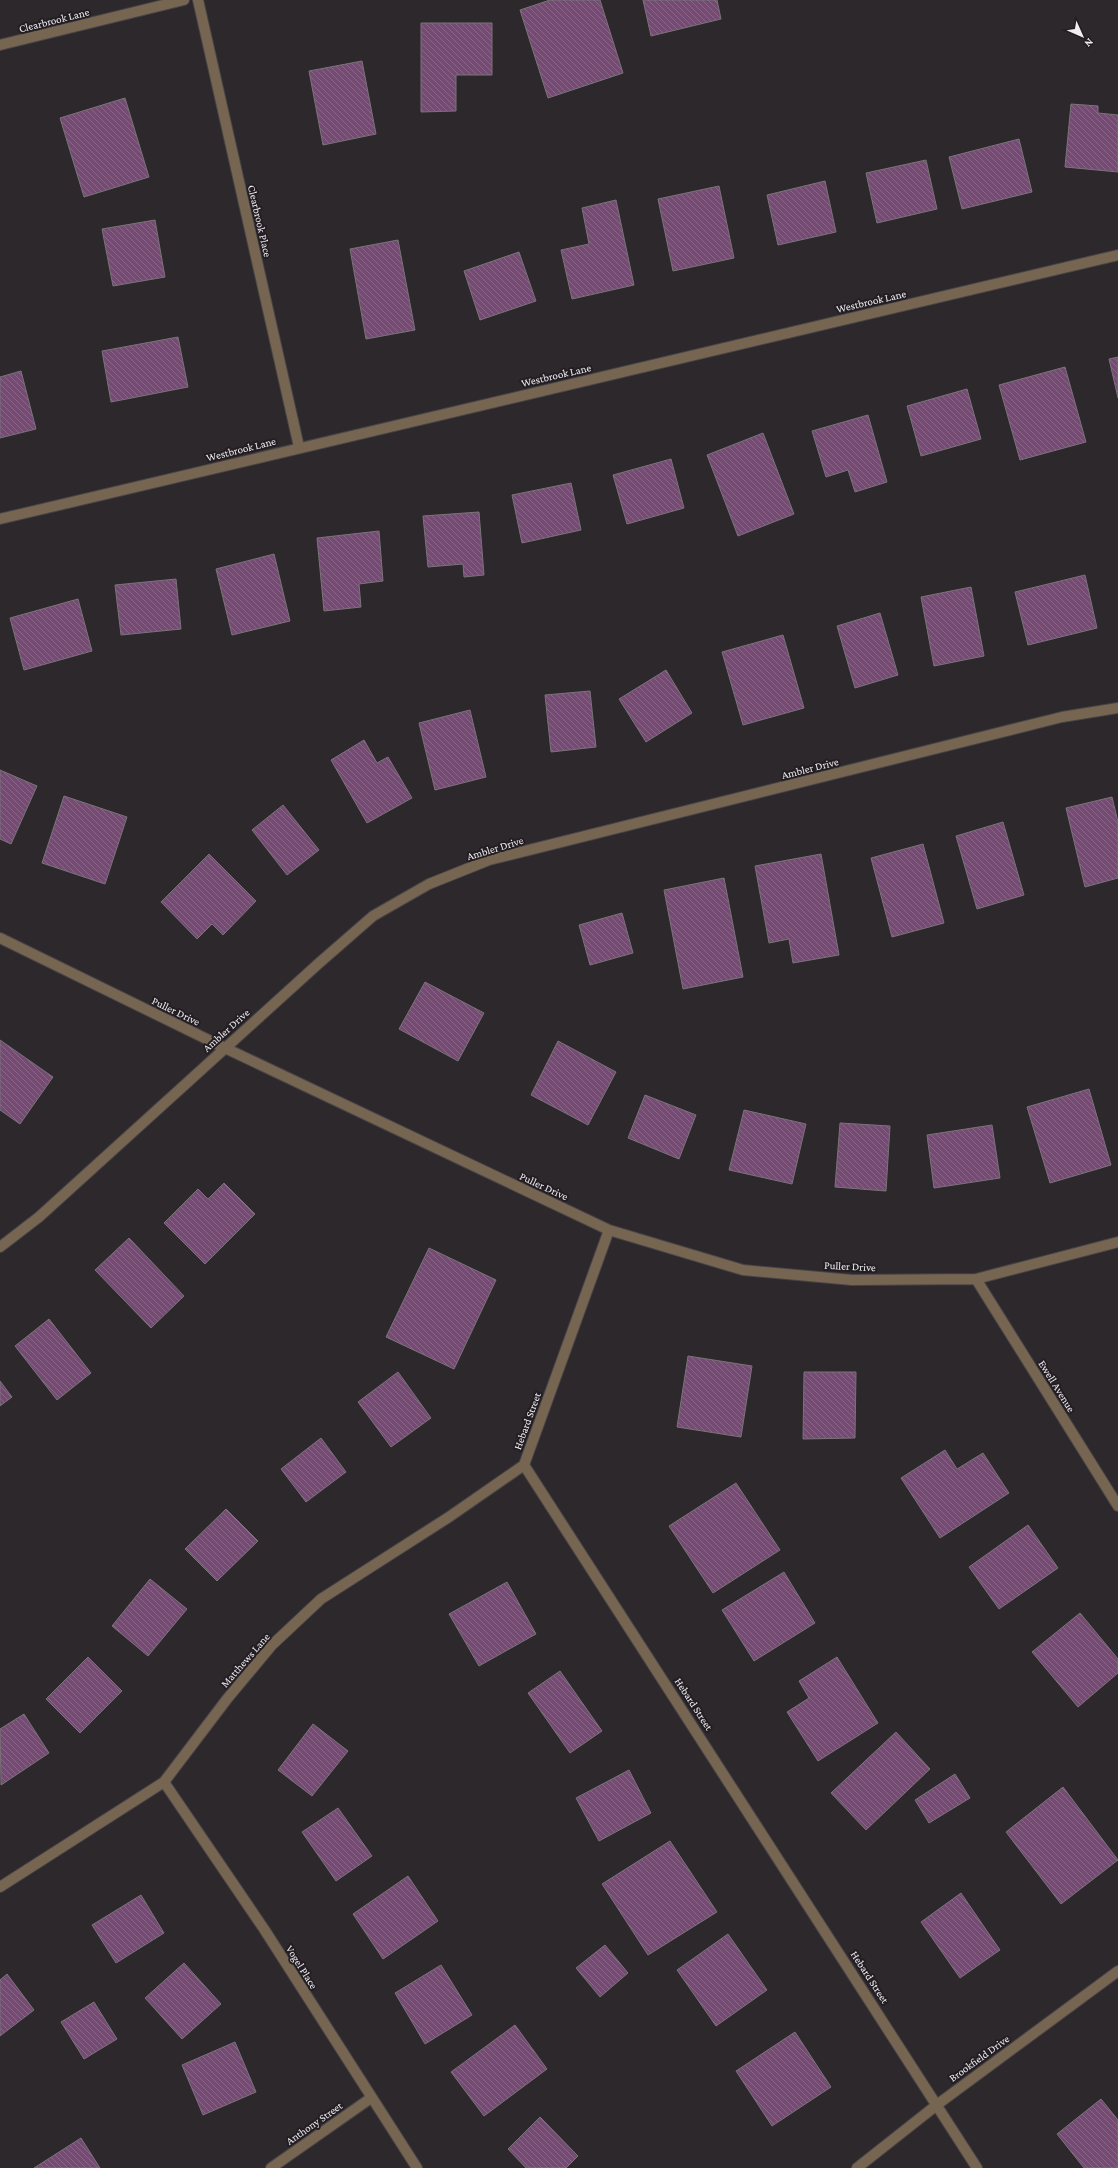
<svg xmlns="http://www.w3.org/2000/svg" width="1118" height="2168" font-family="'Crimson Pro',serif">
	<style>
		.building { fill: url(#building-back-hatch); stroke: #797479 }
		.lines { fill: none; stroke-linecap: round; stroke-linejoin: round }
		.minor-casing { stroke: #484448; stroke-width: 12 }
		.minor { stroke: #766651; stroke-width: 10 }
		.labels { text-anchor: middle; dominant-baseline: central; stroke-width: 4; stroke-linejoin: round; paint-order: stroke }
		.street-label { font-size: 11px; fill: #f1eef1; stroke: #231e23 }
	</style>
	<defs>
		<pattern id="building-back-hatch" width="6" height="6" patternUnits="userSpaceOnUse"><rect width="6" height="6" fill="#754b74"/><path d="M-1 5l2 2M0 0l6 6M5-1l2 2" fill="none" stroke="#896588"/></pattern>
	</defs>
	<rect width="100%" height="100%" fill="#2d282c"/>
	<path class="building" d="M550,0H600L623,73L548,98L520,10Z
		M643,0H717L721,19L651,36Z
		M421,23H492V75H456V111L421,112Z
		M362,61L376,134L323,145L309,71Z
		M125,98L149,177L84,197L60,118Z
		M1071,104L1098,106V113L1118,115V172L1065,167Z
		M1019,139L1032,192L962,209L949,157Z
		M926,160L937,209L877,223L866,173Z
		M825,181L836,232L778,245L767,195Z
		M719,186L734,258L673,271L658,199Z
		M616,200L634,285L572,299L561,250L589,244L582,208Z
		M155,220L165,277L113,286L102,229Z
		M398,240L415,330L366,339L350,249Z
		M519,252L536,301L480,320L464,271Z
		M178,337L188,387L111,402L102,351Z
		M1118,357V398L1109,359Z
		M1065,367L1086,442L1020,460L999,385Z
		M21,371L36,429L0,438V377Z
		M967,389L981,439L921,456L907,406Z
		M868,415L887,482L855,492L848,470L826,477L812,431Z
		M763,433L794,514L738,536L707,455Z
		M671,459L684,508L627,524L613,475Z
		M571,483L581,530L522,543L512,495Z
		M479,512L484,575L464,577L463,564L428,567L423,516Z
		M379,531L383,581L359,584L361,607L324,611L317,538Z
		M274,554L290,621L232,635L216,569Z
		M1085,575L1097,628L1028,645L1015,592Z
		M176,579L181,629L121,635L115,585Z
		M971,587L984,656L934,666L921,597Z
		M78,599L92,651L24,670L10,618Z
		M880,613L898,675L855,688L837,626Z
		M783,635L804,708L743,725L722,652Z
		M666,670L692,713L646,742L619,699Z
		M590,691L596,747L551,752L545,695Z
		M470,710L486,777L435,790L419,723Z
		M364,740L377,763L388,757L412,798L367,823L331,760Z
		M0,770L37,786L11,844L0,839Z
		M64,796L127,817L105,884L42,863Z
		M1112,797L1118,822V878L1085,887L1066,808Z
		M283,805L319,850L287,875L252,830Z
		M1003,822L1024,895L977,909L956,836Z
		M923,844L944,923L892,937L871,858Z
		M209,854L256,901L223,935L212,924L197,939L161,902Z
		M821,854L839,955L793,963L789,939L769,943L755,866Z
		M724,878L743,977L683,989L664,890Z
		M622,913L633,953L590,965L579,925Z
		M425,982L484,1013L458,1061L399,1029Z
		M0,1040L53,1077L20,1124L0,1110Z
		M558,1041L616,1072L588,1125L531,1095Z
		M1089,1089L1111,1165L1050,1183L1027,1107Z
		M645,1095L696,1115L679,1159L628,1138Z
		M744,1110L806,1124L792,1184L729,1170Z
		M840,1123L890,1126L886,1191L835,1187Z
		M992,1125L1000,1178L934,1188L927,1135Z
		M224,1183L255,1214L205,1264L164,1223L198,1189L208,1199Z
		M129,1238L184,1296L151,1328L95,1270Z
		M429,1248L496,1280L454,1369L386,1337Z
		M49,1319L91,1373L57,1400L15,1346Z
		M688,1356L752,1366L741,1437L677,1427Z
		M398,1372L431,1418L391,1447L358,1402Z
		M804,1372H856L855,1438L803,1439Z
		M0,1381L12,1397L0,1406Z
		M321,1438L346,1472L306,1502L281,1469Z
		M945,1450L957,1469L983,1453L1009,1493L940,1538L901,1478Z
		M736,1483L780,1550L713,1593L669,1526Z
		M226,1509L258,1541L217,1581L185,1549Z
		M1028,1525L1058,1568L999,1609L969,1567Z
		M784,1572L815,1623L754,1661L722,1610Z
		M150,1579L187,1609L148,1656L112,1626Z
		M507,1582L536,1634L479,1666L449,1614Z
		M1080,1613L1118,1659V1673L1078,1707L1032,1652Z
		M88,1657L122,1691L80,1733L46,1699Z
		M837,1657L878,1723L818,1761L787,1712L809,1698L799,1681Z
		M560,1671L602,1731L570,1753L528,1693Z
		M24,1714L49,1753L1,1785L0,1729Z
		M313,1724L348,1751L312,1796L278,1770Z
		M896,1732L930,1769L866,1830L831,1793Z
		M629,1770L651,1813L599,1841L576,1798Z
		M955,1774L970,1798L929,1823L915,1800Z
		M1063,1787L1118,1860L1061,1904L1006,1832Z
		M338,1808L372,1856L336,1881L302,1832Z
		M670,1841L717,1912L648,1955L602,1884Z
		M408,1876L438,1921L383,1959L353,1914Z
		M961,1893L1000,1950L960,1978L921,1922Z
		M141,1895L164,1933L116,1963L92,1925Z
		M728,1934L767,1990L716,2026L677,1970Z
		M605,1945L628,1973L600,1997L576,1968Z
		M184,1963L221,2004L182,2039L145,1998Z
		M441,1965L472,2015L425,2044L395,1993Z
		M7,1974L34,2010L0,2036V1980Z
		M94,2002L117,2039L84,2059L61,2022Z
		M515,2025L547,2069L484,2116L451,2072Z
		M795,2032L831,2087L772,2126L736,2071Z
		M235,2042L256,2092L203,2115L182,2065Z
		M1101,2099L1118,2120V2168H1084L1057,2134Z
		M540,2117L578,2156L566,2168H526L508,2149Z
		M81,2138L100,2168H34Z"/>
	<g class="lines">
		<g class="minor-casing">
			<path id="minor" d="M198,0L299,447
				M0,45L184,0
				M0,519L1118,255
				M0,938L225,1048L609,1230L743,1270L852,1280L976,1279L1118,1242
				M0,1247L39,1217L318,964L373,916L429,884L489,860L1062,717L1118,708
				M976,1279L1118,1506
				M524,1465L977,2168
				M524,1465L609,1230
				M164,1782L264,1929L417,2168
				M0,1887L164,1782L227,1699L272,1645L321,1599L449,1517L524,1465
				M271,2168L371,2098
				M857,2168L938,2104L1118,1971"/>
		</g>
		<use href="#minor" class="minor"/>
	</g>
	<g class="labels">
		<g class="street-label">
			<text transform="translate(54 20) rotate(-14)">Clearbrook Lane</text>
			<text transform="translate(260 221) rotate(77)">Clearbrook Place</text>
			<text transform="translate(871 301) rotate(-13)">Westbrook Lane</text>
			<text transform="translate(556 375) rotate(-13)">Westbrook Lane</text>
			<text transform="translate(241 449) rotate(-14)">Westbrook Lane</text>
			<text transform="translate(810 768) rotate(-14)">Ambler Drive</text>
			<text transform="translate(495 848) rotate(-17)">Ambler Drive</text>
			<text transform="translate(176 1011) rotate(26)">Puller Drive</text>
			<text transform="translate(226 1030) rotate(-42)">Ambler Drive</text>
			<text transform="translate(544 1186) rotate(25)">Puller Drive</text>
			<text transform="translate(850 1266) rotate(3)">Puller Drive</text>
			<text transform="translate(1057 1386) rotate(58)">Ewell Avenue</text>
			<text transform="translate(527 1421) rotate(-70)">Hebard Street</text>
			<text transform="translate(245 1660) rotate(-49)">Matthews Lane</text>
			<text transform="translate(694 1704) rotate(57)">Hebard Street</text>
			<text transform="translate(302 1967) rotate(58)">Vogel Place</text>
			<text transform="translate(870 1977) rotate(57)">Hebard Street</text>
			<text transform="translate(979 2058) rotate(-36)">Brookfield Drive</text>
			<text transform="translate(314 2123) rotate(-35)">Anthony Street</text>
		</g>
	</g>
	<g transform="translate(1082 36) rotate(135)" stroke="#231e23" stroke-width="3" paint-order="stroke">
	<path d="M0-3L7 15L0 10L-7 15Z" fill="#f1eef1"/>
	<text y="-6" font-size="11" font-weight="bold" text-anchor="middle" fill="#f1eef1">N</text>
	</g>
</svg>
